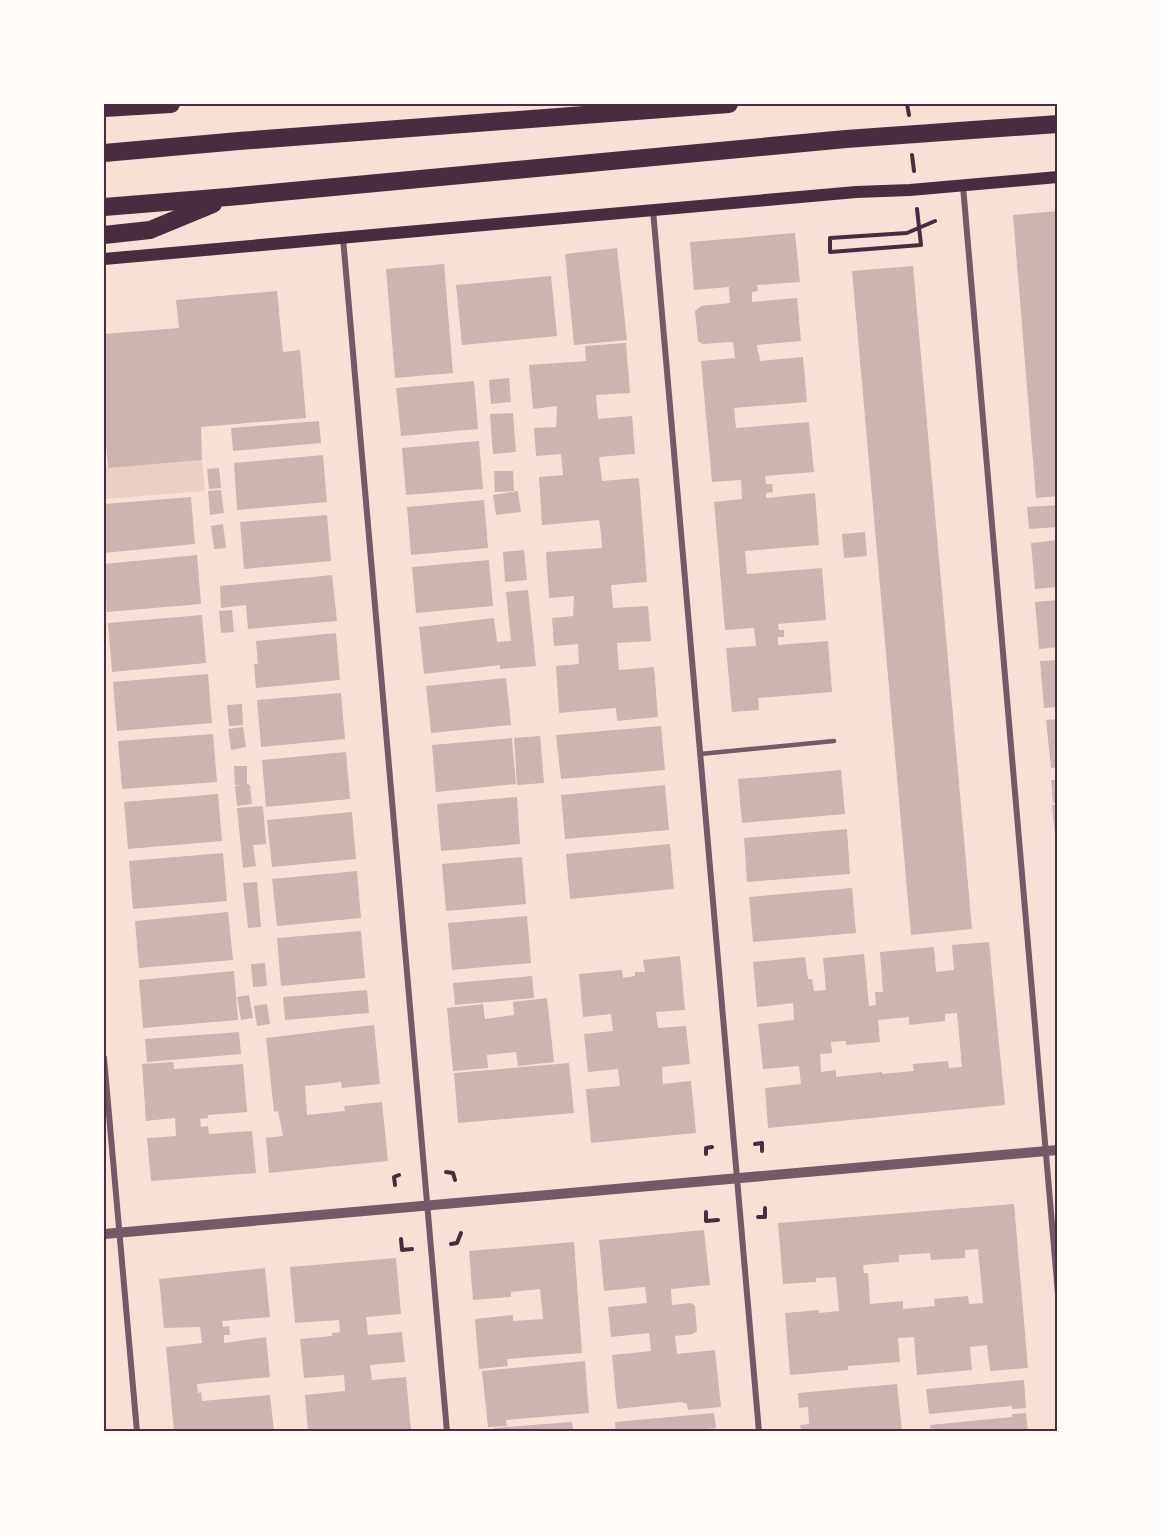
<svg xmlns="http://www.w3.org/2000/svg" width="1161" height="1535" font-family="Montserrat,sans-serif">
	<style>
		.green { fill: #ebcfc5 }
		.building { fill: #ccb4b1; fill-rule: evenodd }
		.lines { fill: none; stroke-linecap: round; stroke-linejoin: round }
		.path { stroke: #4a2c40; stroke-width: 4 }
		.service { stroke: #755966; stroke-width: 4.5 }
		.minor { stroke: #755966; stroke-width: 6 }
		.tertiary { stroke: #755966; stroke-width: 10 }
		.secondary { stroke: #4a2c40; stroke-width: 12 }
		.motorway { stroke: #4a2c40; stroke-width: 18 }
		.neatline { fill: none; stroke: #4a2c40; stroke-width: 2 }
	</style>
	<rect width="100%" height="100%" fill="#f7e1d7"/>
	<path class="green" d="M202,460L205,491L104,499V468Z"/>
	<path class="building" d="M1058,211V496L1036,498L1013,215Z
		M795,233L800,282L757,285L758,291L752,292V302L797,298L801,341L757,345L758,353H759L760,361L803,357L807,402L734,408L736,428L809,422L814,472L765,476L766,484H772L773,492L766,493V498L815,493L819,545L745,551L747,574L822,568L826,620L778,624L779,630H784V637H778V645L828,641L832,692L758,698L759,710L732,712L726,648L756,646L754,628L725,630L714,502L742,499L741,480L712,482L701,361L735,358L733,342L703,344L698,341L695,311L701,306L730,303L729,287L694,290L690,242Z
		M617,248L627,340L574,345L565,254Z
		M444,264L453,373L395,378L386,269Z
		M913,266L972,929L911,935L852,271Z
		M551,276L557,336L462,345L456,285Z
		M277,291L283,352L300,350L306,418L201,427L202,460L108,468L104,416V334L179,328L176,300Z
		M626,343L630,393L596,395L598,419L632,416L635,454L599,457L602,481L639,478L647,582L611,585L613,608L648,606L651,641L617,643L619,670L654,667L658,717L617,721L616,708L559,713L556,666L579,664L578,644L554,646L552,618L573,616L574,596L549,598L546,552L602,548L601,534L599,520L542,525L539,477L563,475L561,454L536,456L534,428L556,427L557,406L533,409L529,365L586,361L585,346Z
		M509,378L511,402L491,404L489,380Z
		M474,381L478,429L401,436L396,388Z
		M513,413L516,452L493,454L490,414Z
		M319,421L321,443L233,451L231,428Z
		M479,441L483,489L406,495L402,448Z
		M323,455L327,502L237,510L234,463Z
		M219,468L221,488L209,489L207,469Z
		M494,471H513L514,491L495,492Z
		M221,490L224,513L210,515L208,491Z
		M518,491L521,512L496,515L493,495Z
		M191,497L195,544L104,553V504Z
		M484,500L488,548L411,555L407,507Z
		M1058,505V527L1029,529L1027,507Z
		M327,515L331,561L244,569L240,522Z
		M223,524L226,548L214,549L211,526Z
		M865,532L867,556L844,558L842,534Z
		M1058,540V587L1035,589L1031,543Z
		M524,550L527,580L505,582L503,552Z
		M197,555L201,604L107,612L104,564Z
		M489,560L493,606L416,613L412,567Z
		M332,575L337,621L248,629L246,605L221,608L220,586Z
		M528,590L536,666L500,669V665L424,674L419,627L494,618L498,649L497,642L511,641L506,592Z
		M1058,600V647L1039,649L1035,602Z
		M232,610L234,632L221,633L219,611Z
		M202,615L206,663L112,672L108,623Z
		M336,633L340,680L256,688L254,664H258L256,641Z
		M1058,660V707L1044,708L1040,661Z
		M208,674L212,723L117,731L113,682Z
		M506,678L511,725L431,733L426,686Z
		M341,693L345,739L261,747L257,700Z
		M242,704L243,725L229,726L227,705Z
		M1058,719V767L1051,768L1046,720Z
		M661,726L665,770L561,779L556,735Z
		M243,727L246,747L231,750L228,729Z
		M213,734L217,782L122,789L118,741Z
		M540,736L544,783L517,785L514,738Z
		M512,738L516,784L436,792L432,745Z
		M346,752L350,799L266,807L262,760Z
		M234,766H247V784L250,785L252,804L237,806L235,786L241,785H235Z
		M841,770L845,814L742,823L738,779Z
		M1051,780H1058V802L1053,803Z
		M665,785L669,830L565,839L561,795Z
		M218,794L222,841L128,849L124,802Z
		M517,797L520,844L441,851L437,804Z
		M1058,804V843H1056L1052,805Z
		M263,806L266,844L253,845L256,866L243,868L237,808Z
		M352,812L356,859L272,867L267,820Z
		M847,829L850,874L747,882L744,838Z
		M670,844L674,889L570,899L566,854Z
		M223,853L227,901L133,909L129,861Z
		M522,857L526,904L446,911L442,864Z
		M357,871L361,918L277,926L272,879Z
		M257,882L261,927L248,928L243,883Z
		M852,888L856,933L753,942L749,897Z
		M228,912L233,960L139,968L135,921Z
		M527,916L531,963L452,970L448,923Z
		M361,931L365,978L281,986L277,938Z
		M989,942L1005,1105L768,1128L765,1088L801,1084L799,1066L763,1069L758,1024L794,1020L793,1003L757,1007L753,962L805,957L808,979H812L814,991L826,990L823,958L864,954L869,1006L876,1005L875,992H883L880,952L934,947L936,972L954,970L952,945ZM957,1013L962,1067L949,1068L948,1061L913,1064L914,1071L882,1074V1072L836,1077V1070L821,1072L820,1054L832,1053L831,1042L846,1041V1045L880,1042L878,1020L909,1017V1025L945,1021V1014Z
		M680,956L685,1010L656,1012L658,1028L686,1026L690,1064L662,1067L663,1084L691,1081L696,1133L591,1143L586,1089L620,1086L618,1069L588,1072L584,1034L613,1031L611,1014L583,1017L579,974L622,970L623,978L635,976V972H645L643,960Z
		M265,963L267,986L253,987L251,964Z
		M234,971L238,1020L143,1028L139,980Z
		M532,976L534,998L455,1005L453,983Z
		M367,990L369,1013L285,1020L283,997Z
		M249,995L253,1018L241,1020L237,997Z
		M547,998L554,1062L518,1066L516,1052L487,1055L488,1068L453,1071L447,1008L483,1004L485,1019L514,1015L513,1002Z
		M267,1004L270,1024L257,1026L254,1006Z
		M374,1025L380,1084L342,1088L341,1082L305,1086L307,1115L345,1111L344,1106L382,1102L388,1161L269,1173L266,1138L283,1136L278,1111L274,1112L266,1038Z
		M239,1032L241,1054L147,1062L145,1039Z
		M173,1062L174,1069L243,1064L247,1112L208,1115V1118L200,1119L201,1127L208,1126L209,1134L252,1131L256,1173L151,1181L147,1138L176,1136L175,1118L146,1121L142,1064Z
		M569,1063L574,1113L458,1123L454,1073Z
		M1014,1204L1028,1368L990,1371L987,1345L970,1347L972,1370L917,1375L914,1337L898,1338L900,1362L848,1366V1370L790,1375L785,1313L819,1310V1313L839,1311L836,1277L816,1278V1282L783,1284L778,1223ZM978,1249L983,1303L969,1304L968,1296L934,1299L935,1306L903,1309V1301L870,1304L868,1273H864L863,1265L899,1262V1255L930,1253L931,1260L965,1258V1250Z
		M704,1230L710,1285L671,1289L672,1305L691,1303L695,1306L697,1331L693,1334L675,1336L677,1354L715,1350L721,1407L688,1410L687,1404L681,1402L617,1409L612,1355L651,1351L649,1333L611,1337L608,1307L647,1303L645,1287L604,1291L599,1240Z
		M574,1242L582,1353L507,1359L508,1366L479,1369L475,1319L513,1315V1321L543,1319L540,1289L511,1292V1297L473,1300L469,1251Z
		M396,1258L401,1314L366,1317L368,1335L402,1332L405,1362L370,1365L372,1380L406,1377L411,1431H385L384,1429L353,1431H308L305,1395L345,1391L344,1375L304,1378L300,1339L332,1336V1333L340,1332L339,1320L295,1323L290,1267Z
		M265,1268L270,1317L222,1321L223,1327L229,1326L230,1335H224V1343L266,1337L270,1377L197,1384L198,1393L201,1392L202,1401L270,1395L274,1431H174L166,1347L202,1343L200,1327L164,1328L159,1279Z
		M585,1361L589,1413L506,1420L507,1426L488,1427L482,1371Z
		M1024,1380L1026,1408L1012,1409V1406L929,1414L926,1389Z
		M897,1384L902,1431H801L800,1425L809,1424L808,1407L799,1408L798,1393Z
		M714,1413L716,1428L707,1429L708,1431H616L615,1422Z
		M1026,1413L1028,1431H931L930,1425L1012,1417V1414Z
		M572,1422L573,1431H494V1428Z"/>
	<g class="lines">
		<path class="path" d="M907,104L909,115
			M912,155L914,171
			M917,209L921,245L830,252V238L907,233L935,221
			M755,1144L762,1143V1151
			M706,1154V1148L712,1147
			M446,1172L453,1173L455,1180
			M395,1185L394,1177L399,1175
			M706,1212V1221L718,1220
			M758,1217H765V1208
			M401,1239L402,1250L412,1249
			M451,1244L457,1243L461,1233"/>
		<path class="service" d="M700,754L834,741"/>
		<path class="minor" d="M963,186L1058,1294
			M653,210L759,1432
			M343,238L447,1432
			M104,1058L137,1432"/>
		<path class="tertiary" d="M104,1234L1058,1150"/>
		<path class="secondary" d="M104,259L856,192L910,190L1058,177"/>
		<path class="motorway" d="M104,108L171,104
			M104,153L239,141L729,104
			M104,207L228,197L846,139L1058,124
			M104,235L150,230L213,204"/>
	</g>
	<rect width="1161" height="1535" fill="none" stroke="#fffaf5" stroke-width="210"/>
	<rect x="105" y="105" width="951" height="1325" class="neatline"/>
</svg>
